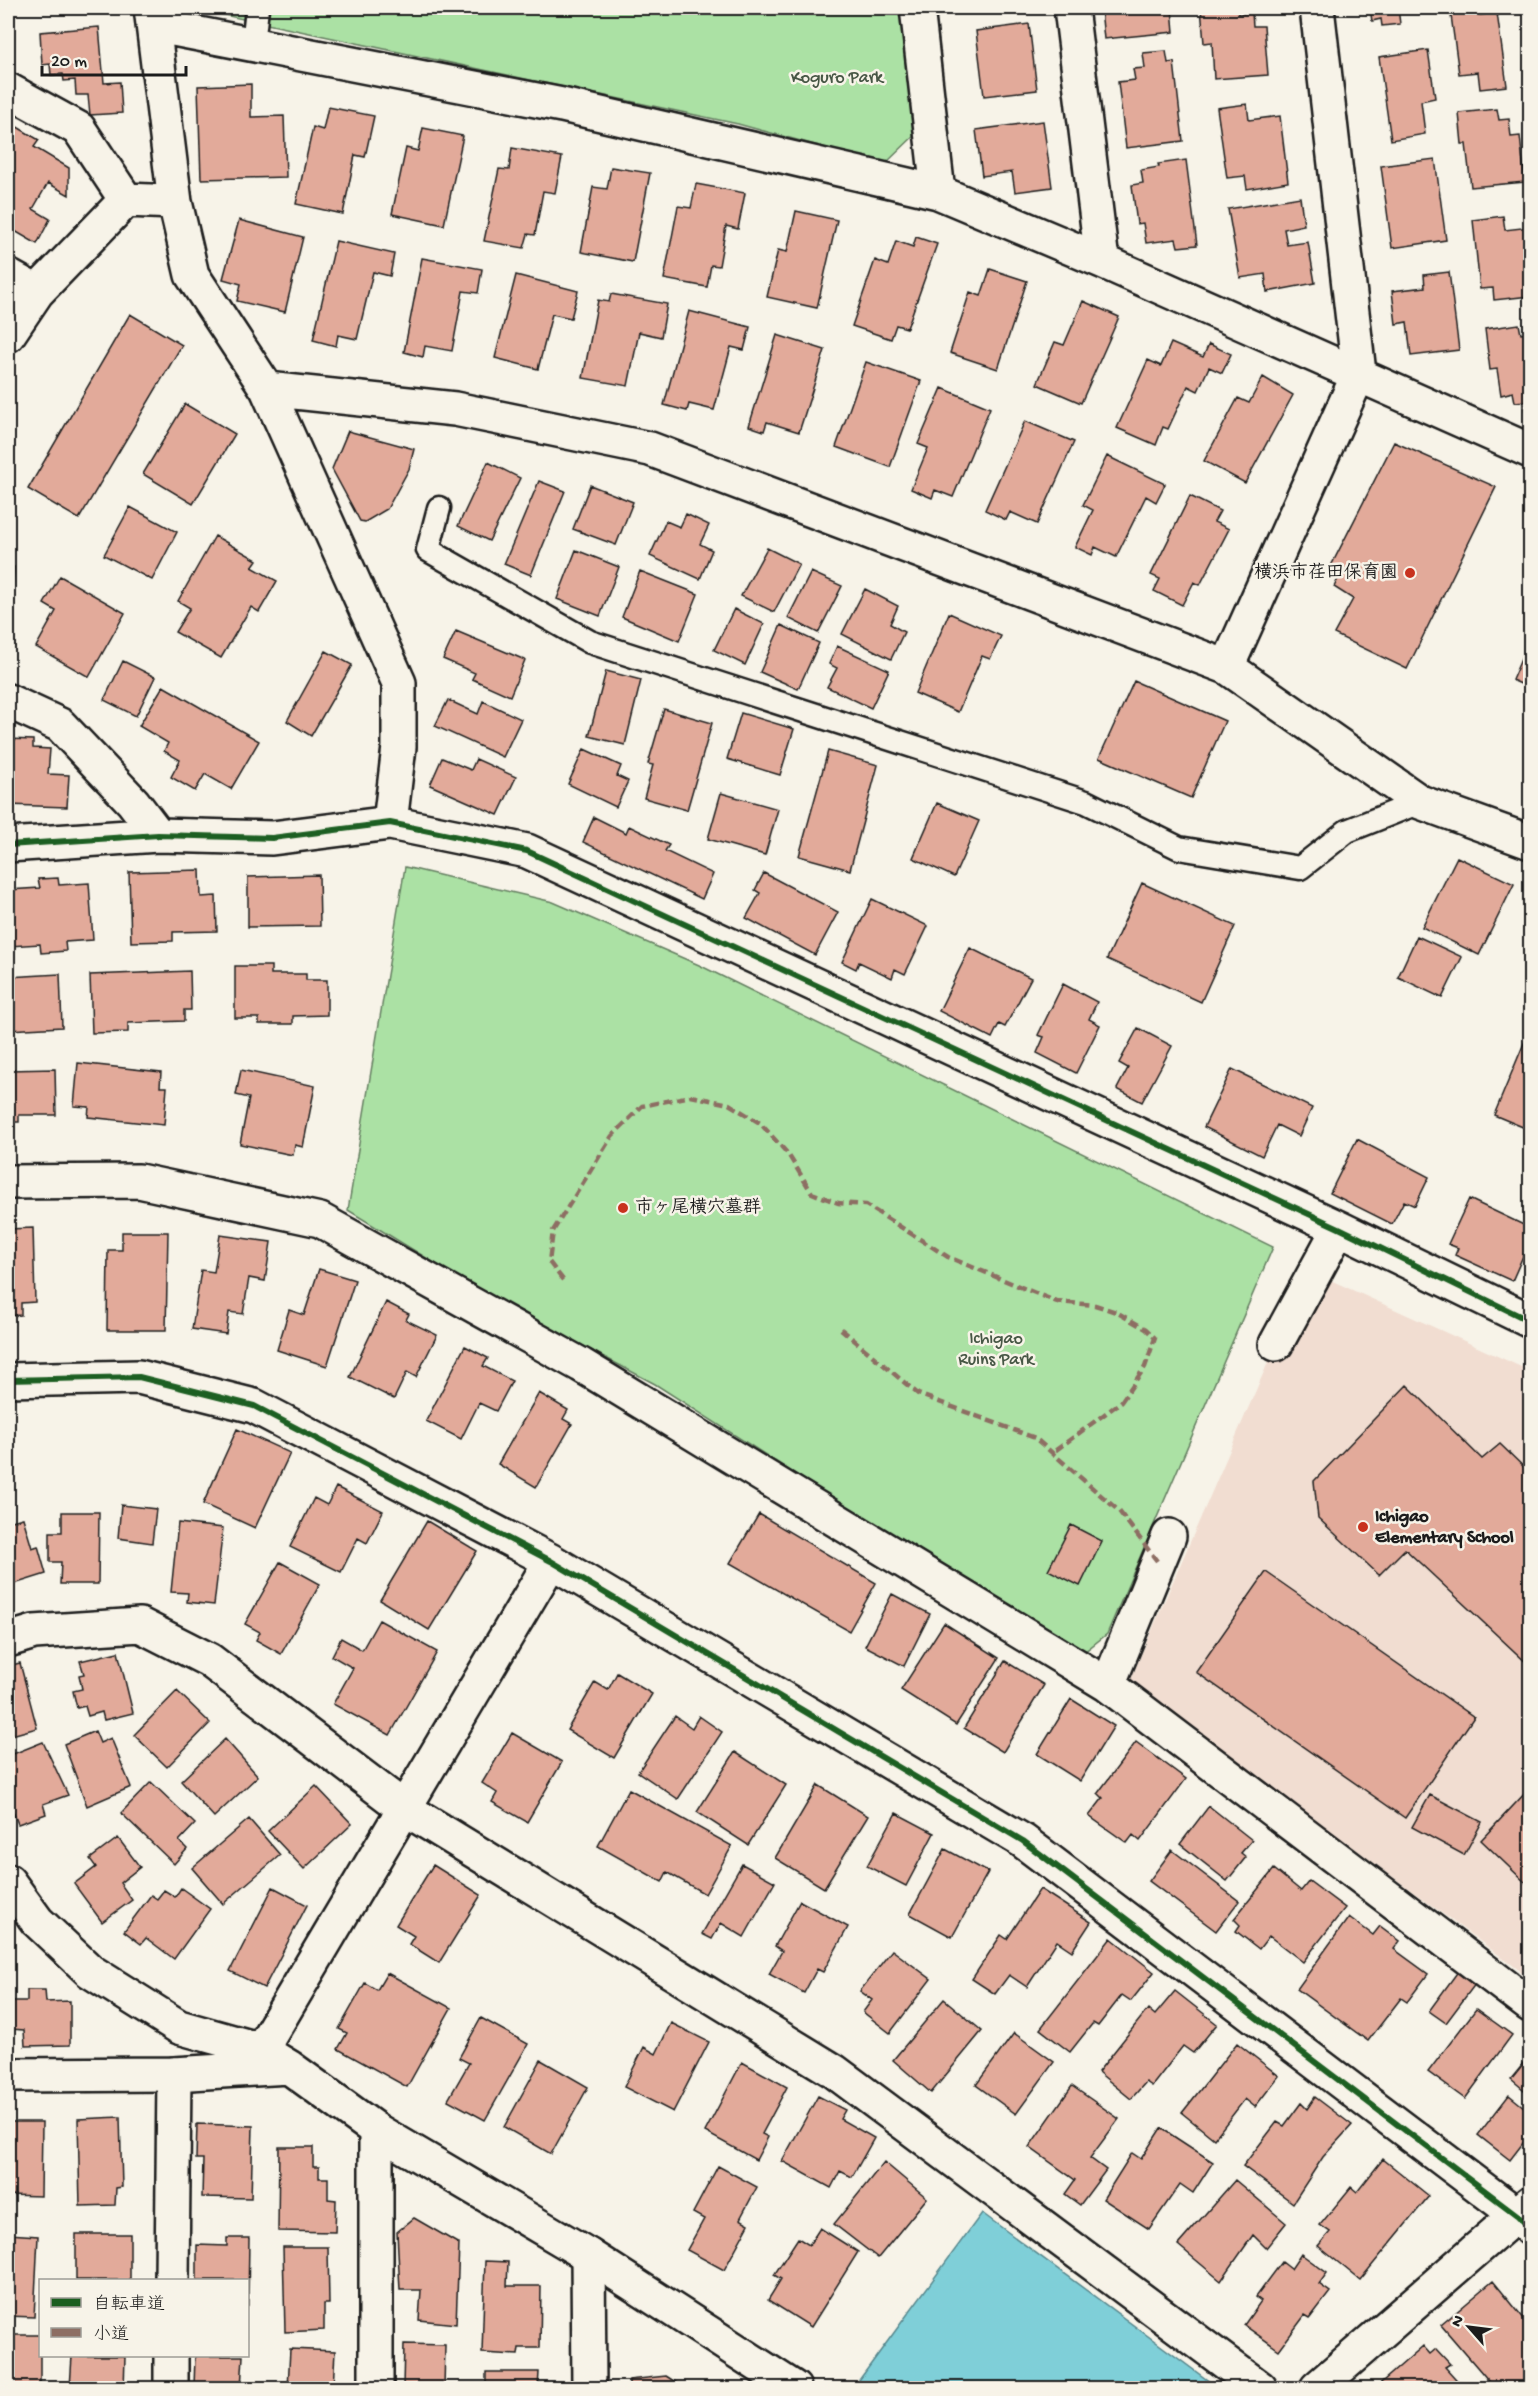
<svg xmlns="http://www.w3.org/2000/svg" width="1538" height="2396" font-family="'Gochi Hand','Klee One',sans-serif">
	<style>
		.built { fill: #f1ddd1 }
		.green { fill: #abe1a4; stroke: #647e60; stroke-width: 1.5 }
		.water { fill: #7fcfd8; stroke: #57878d; stroke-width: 1.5 }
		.building { fill: #e2aa9a; stroke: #1c1c1c; stroke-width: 1.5 }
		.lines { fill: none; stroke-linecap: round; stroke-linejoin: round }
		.lane-casing { stroke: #1c1c1c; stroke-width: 27 }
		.street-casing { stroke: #1c1c1c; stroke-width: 38 }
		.secondary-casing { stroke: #1c1c1c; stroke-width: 38 }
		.lane { stroke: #f7f3e8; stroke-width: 22 }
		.street { stroke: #f7f3e8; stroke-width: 33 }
		.secondary { stroke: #f7f3e8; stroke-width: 33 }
		.quiet { stroke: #8d6e63; stroke-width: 4.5; stroke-dasharray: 9 4.5; stroke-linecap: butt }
		.cycleway-casing { stroke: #f7f3e8; stroke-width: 10 }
		.cycleway { stroke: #1b5e20; stroke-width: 6 }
		.poi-dot { fill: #c8321e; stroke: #f7f3e8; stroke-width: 2 }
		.labels { text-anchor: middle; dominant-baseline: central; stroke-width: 5; stroke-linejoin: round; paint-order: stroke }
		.park-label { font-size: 18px; fill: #475745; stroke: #f7f3e8 }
		.poi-label { font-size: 18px; font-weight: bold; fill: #1c1c1c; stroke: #f7f3e8; text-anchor: start }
	</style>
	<rect width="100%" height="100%" fill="#f7f3e8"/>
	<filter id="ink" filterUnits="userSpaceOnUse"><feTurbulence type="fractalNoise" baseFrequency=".0167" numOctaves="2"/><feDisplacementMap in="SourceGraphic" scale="12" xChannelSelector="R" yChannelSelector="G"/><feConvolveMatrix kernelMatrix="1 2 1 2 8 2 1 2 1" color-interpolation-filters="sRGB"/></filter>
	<g filter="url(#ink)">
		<path class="built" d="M1315,1273L1530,1371V1978L1129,1683L1276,1344Z"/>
		<path class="green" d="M203,8H901L916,134L885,164L738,124L210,12Z
			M405,867L553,902L699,965L1273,1247L1107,1634L1084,1652L892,1536L655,1384L487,1295L348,1210Z"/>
		<path class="water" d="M982,2213L1218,2388H863L857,2383Z"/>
		<path class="building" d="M1116,8H1172L1174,32L1104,39L1101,9Z
			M1201,8H1237L1238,14L1252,13L1253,26H1264L1268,75L1214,79L1212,42L1204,43Z
			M1370,8H1398L1400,24L1382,26L1381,19L1372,21Z
			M1450,8H1479L1480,15L1497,13L1507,86L1480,89L1478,72L1459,74Z
			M1029,24L1037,90L984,96L976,31Z
			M99,27L104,83L120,82L122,113L90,115L88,95H76L75,80L64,81L63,74L51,75L50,64L42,65L40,32Z
			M1428,50L1435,98L1421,101L1425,134L1391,140L1379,57Z
			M1166,51L1168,63L1174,62L1183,141L1126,148L1118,82L1135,80L1133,69L1145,68L1143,53Z
			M251,84V117L284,116L286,177L201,179L198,86Z
			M1247,104L1249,120L1280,116L1288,182L1247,189L1245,176L1227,178L1217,108Z
			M328,107L374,116L365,157L355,155L343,214L296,204L313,127L323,130Z
			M1497,109L1499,120L1509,119L1511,137L1520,136L1525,182L1471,187L1466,144H1462L1459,113Z
			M1043,121L1052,187L1015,192L1012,172L982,176L976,130Z
			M14,125L39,140L34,147L69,168V195L48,183L33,209L50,219L37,244L8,227V136Z
			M423,128L463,136L444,225L392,214L406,148L418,151Z
			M512,148L562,157L555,193L543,191L535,235L528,234L524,248L484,241L499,169L509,170Z
			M1435,159L1446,240L1392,248L1381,166Z
			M1186,160L1197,245L1178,247L1176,239L1146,243L1143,223L1137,224L1132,185L1143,183L1141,170L1159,167L1158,164Z
			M611,167L650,173L633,262L581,252L593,187L607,189Z
			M696,184L745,193L738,229L726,226L719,266L711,265L707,287L664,279L678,206L691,208Z
			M1300,197L1304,225L1284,229L1287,245L1308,242L1315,283L1267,292L1265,274L1240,278L1228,209Z
			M796,211L837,220L817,308L767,297L778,250L787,252Z
			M1503,216L1505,230L1530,227V296L1494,300L1493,288L1480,289L1473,220Z
			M239,220L303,237L285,312L237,301L241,284L223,279Z
			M916,237L937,244L907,328L896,325L891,339L852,326L875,260L888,265L896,241L913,247Z
			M336,241L394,254L390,276L373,272L357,339L338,335L336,346L313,340Z
			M422,258L482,269L478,293L463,291L452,351L425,346L423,357L404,352Z
			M990,269L1027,281L998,369L950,353L970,292L981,296Z
			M1449,272L1459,350L1411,356L1407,322L1396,324L1392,291L1425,287L1424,275Z
			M516,275L578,291L571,318L552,314L538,369L495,358Z
			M611,294L667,304L661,337L639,332L628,386L583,378L598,300L609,302Z
			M1083,301L1119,317L1081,403L1037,384L1055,342L1064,345Z
			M689,311L750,327L744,350L731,347L714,410L689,404L687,411L664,405Z
			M130,314L182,345L79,519L28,489Z
			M1519,324L1521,334L1530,333V409L1525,410V401L1515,402L1513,392L1501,395L1497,369L1490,370L1485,329Z
			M777,335L825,350L799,432L767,422L764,431L749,426Z
			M1171,343L1203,357L1209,344L1231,354L1222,373L1209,367L1198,391L1188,386L1168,429L1163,427L1156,445L1117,428L1148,360L1161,366Z
			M866,362L921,381L890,467L836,447Z
			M1263,377L1293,395L1245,483L1204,461L1238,398L1249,403Z
			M942,388L990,408L953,497L935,490L932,498L911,489L928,448L918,444Z
			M185,404L235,434L193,504L143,474Z
			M1025,421L1074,442L1037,524L1010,512L1006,520L985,510Z
			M348,431L414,449L409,469L387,509L365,522L360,521L332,469Z
			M1394,442L1496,487L1407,669L1334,634L1353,599L1334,587L1340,575L1329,570Z
			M1107,456L1165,484L1156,502L1146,496L1116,557L1095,547L1092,555L1075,547L1093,510L1083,505Z
			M488,462L520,478L489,541L458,526Z
			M539,481L565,491L531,575L504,564Z
			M590,485L633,502L616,545L573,529Z
			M1190,496L1220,511L1214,522L1229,529L1200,585L1194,582L1182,605L1154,591L1160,579L1151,575Z
			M130,507L177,532L152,580L104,555Z
			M686,514L709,525L700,544L712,550L700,579L650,556L666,521L680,527Z
			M215,536L257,560L252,567L277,581L259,612L251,607L221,658L175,632L190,608L178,601Z
			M767,548L799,564L774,612L741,596Z
			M576,550L619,567L600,616L557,599Z
			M8,567H14L13,589H8V597Z
			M640,571L698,594L679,641L622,617Z
			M811,572L842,586L818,633L788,618Z
			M60,576L125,613L89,677L36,647L56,611L44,604Z
			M865,589L898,606L890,624L904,632L891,659L842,634Z
			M734,609L764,624L745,665L714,650Z
			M949,613L1001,636L990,659L982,656L958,712L915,693Z
			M781,625L819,643L798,689L760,672Z
			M456,631L525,660L510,696L472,679L475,673L443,659Z
			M1528,643L1530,644V688L1512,680Z
			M837,646L889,670L871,708L827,687L837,668L829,664Z
			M326,651L352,665L311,736L287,721Z
			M123,661L155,677L136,716L104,700Z
			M606,671L641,680L625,745L589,736Z
			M1134,681L1225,721L1191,798L1099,758Z
			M163,686L259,741L231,789L205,774L195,791L171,777L180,760L164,751L168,743L139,726Z
			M448,700L478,714L483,701L521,719L503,757L435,726Z
			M664,709L712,723L687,810L644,798L653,765L648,764Z
			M741,713L794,729L780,775L727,759Z
			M8,739L33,740V748L50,749L48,774L69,775L67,807L8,805Z
			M584,749L621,766L617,776L628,781L616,807L568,784Z
			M828,751L878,765L850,870L799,856Z
			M442,758L471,770L476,759L516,777L498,815L430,785Z
			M721,793L778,809L765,855L708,839Z
			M937,803L979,821L954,877L913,858Z
			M594,817L626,833L629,826L669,845L665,851L713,874L702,899L583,842Z
			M1457,857L1514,884L1479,955L1422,927Z
			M200,870L201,897L216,896L217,931L173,932V941L131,942L129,872Z
			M764,873L838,912L815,955L746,918L760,893L755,890Z
			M319,875L320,926L248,927V877Z
			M58,878L59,885L89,883L93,940L65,942L66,951L41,953L40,944L9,946L8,890L40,888L38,879Z
			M1142,883L1235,926L1201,1002L1107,959Z
			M872,899L928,926L905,974L895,969L892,978L859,962L856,969L842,962Z
			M1417,936L1462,957L1442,998L1398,977Z
			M970,948L1031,978L1005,1027L999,1024L992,1038L939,1011Z
			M235,966H271V974H306V980H327V1015L293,1016V1024H259V1018H235Z
			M190,971L191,1010H184V1021L128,1023V1032L92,1033L90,975Z
			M60,974L62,1027L8,1030V977Z
			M1063,984L1097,1002L1089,1019L1100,1025L1076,1073L1037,1053L1044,1037L1038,1035Z
			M1138,1028L1172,1046L1142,1102L1117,1089L1128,1068L1119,1063Z
			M1527,1036L1530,1037V1130L1494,1115Z
			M78,1063L161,1072L160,1087H167L164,1125L88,1117L89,1107L74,1106Z
			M55,1069L56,1115H19V1122H8V1070Z
			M1232,1069L1312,1108L1299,1136L1277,1125L1262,1156L1204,1127Z
			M241,1070L315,1086L303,1147L295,1145L293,1155L240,1144L249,1098L236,1095Z
			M1357,1139L1429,1177L1415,1206L1404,1201L1392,1224L1330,1193Z
			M1469,1199L1530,1228V1240L1512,1281L1455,1255L1458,1248L1448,1244Z
			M33,1228L35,1302L21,1303V1315L8,1316V1229Z
			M122,1232H168L166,1330H107L108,1250H122Z
			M220,1235L271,1242L265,1281L249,1278L243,1314L229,1312L226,1334L192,1329L201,1270L214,1272Z
			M319,1269L355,1280L327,1366L277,1350L289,1310L304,1315Z
			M386,1302L409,1314L406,1320L437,1335L416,1377L407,1372L394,1399L350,1377Z
			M465,1346L488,1358L483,1366L512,1381L496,1411L479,1403L461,1439L426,1421Z
			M1407,1385L1482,1459L1500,1444L1530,1473V1666L1405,1549L1379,1575L1318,1518L1314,1481Z
			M539,1393L568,1410L563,1419L572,1424L536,1487L498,1464Z
			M237,1429L290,1453L255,1528L203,1504Z
			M336,1487L383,1511L367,1543L358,1538L341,1572L290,1547L314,1498L327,1505Z
			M121,1505L156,1509L152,1543L118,1538Z
			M62,1512H99L98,1584H60L61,1562H50V1532H62Z
			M759,1514L876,1583L849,1631L730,1563Z
			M23,1518L32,1548L38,1546L46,1574L8,1586V1522Z
			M427,1521L477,1551L429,1630L380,1600Z
			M178,1523L223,1528L214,1605L187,1602L188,1593L171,1592Z
			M1071,1525L1102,1541L1080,1586L1048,1570Z
			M280,1562L320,1584L281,1654L256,1640L260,1632L245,1624Z
			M1266,1572L1474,1717L1405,1818L1196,1672Z
			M892,1594L930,1614L904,1666L865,1646Z
			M379,1620L437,1652L390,1735L333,1704L353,1668L332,1656L341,1638L362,1650Z
			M944,1623L999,1658L956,1725L901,1690Z
			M118,1652L133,1713L104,1720L102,1712L88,1716L85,1706L77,1708L73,1691L82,1689L79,1675L84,1674L80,1661Z
			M1005,1661L1044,1685L1003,1752L964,1728Z
			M20,1663L37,1728L8,1736V1666Z
			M617,1673L652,1694L614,1758L567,1730L595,1682L608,1690Z
			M177,1691L210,1723L167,1767L134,1735Z
			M1071,1699L1114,1726L1080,1781L1037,1754Z
			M675,1716L692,1728L699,1716L722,1732L678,1799L638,1772Z
			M95,1731L100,1743L111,1738L131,1787L87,1806L64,1744Z
			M512,1733L562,1762L527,1822L492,1802L497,1793L482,1783Z
			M225,1739L258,1776L214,1817L181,1781Z
			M43,1742L68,1795L43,1804L46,1814L18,1824L8,1799V1756Z
			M1136,1742L1186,1779L1140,1841L1133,1835L1127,1843L1089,1816L1103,1798L1098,1793Z
			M735,1752L786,1785L748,1845L697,1812Z
			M151,1782L195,1824L179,1841L187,1849L174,1864L121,1813Z
			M818,1785L868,1816L824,1888L775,1858Z
			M316,1786L352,1824L304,1869L268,1831Z
			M1530,1788V1887L1481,1840Z
			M629,1789L732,1846L705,1894L667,1872L662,1882L598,1846Z
			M1430,1795L1482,1822L1464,1855L1412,1827Z
			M1209,1806L1252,1840L1241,1853L1246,1857L1227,1881L1180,1844Z
			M896,1813L934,1833L906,1886L867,1866Z
			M249,1819L280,1855L223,1904L192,1868Z
			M118,1838L140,1867L120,1883L132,1900L102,1922L74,1884L96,1867L90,1859Z
			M945,1849L988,1872L952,1937L910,1914Z
			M1172,1850L1239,1901L1216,1931L1149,1881Z
			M742,1864L775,1882L744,1937L721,1923L712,1939L702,1934Z
			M433,1865L481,1895L439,1963L409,1944L414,1936L396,1925Z
			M1274,1869L1301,1891L1309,1881L1345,1908L1303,1962L1269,1936L1259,1949L1236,1931L1240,1925L1234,1919Z
			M273,1887L307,1905L264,1988L230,1971Z
			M181,1888L210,1909L174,1959L146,1938L141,1944L124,1931L151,1895L157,1899L164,1890L175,1897Z
			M1040,1889L1091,1922L1072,1951L1057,1941L1027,1987L1009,1975L995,1994L972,1979L1001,1935L1007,1939Z
			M800,1901L848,1927L823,1972L817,1969L804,1993L769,1974L782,1951L775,1946Z
			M1349,1917L1373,1935L1380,1926L1400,1941L1394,1949L1428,1974L1407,2002L1401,1998L1368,2041L1297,1989Z
			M1111,1938L1154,1972L1131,2001L1122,1995L1098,2026L1093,2023L1070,2052L1040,2029Z
			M892,1950L931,1979L890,2033L863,2012L872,2000L860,1991Z
			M1459,1970L1476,1983L1446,2023L1429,2011Z
			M387,1973L451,2008L407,2087L338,2049L347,2033L339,2029L365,1983L377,1990Z
			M27,1990H45L46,2002L70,2001V2045L25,2046L24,2030L11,2029V2001H27Z
			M1175,1991L1217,2024L1193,2053L1183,2046L1152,2086L1146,2082L1131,2099L1098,2072L1148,2009L1155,2015Z
			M944,1999L982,2031L931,2093L893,2060Z
			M1476,2009L1512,2035L1465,2099L1428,2072Z
			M481,2018L528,2044L485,2120L448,2100L469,2063L459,2058Z
			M671,2023L709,2042L673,2112L624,2087L644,2047L656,2054Z
			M1014,2033L1054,2062L1016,2114L976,2085Z
			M1237,2043L1279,2076L1255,2107L1245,2099L1214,2139L1182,2113Z
			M1528,2058L1530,2060V2095L1511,2079Z
			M541,2060L588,2087L551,2154L504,2127Z
			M742,2062L787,2087L762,2134L768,2137L756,2160L705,2132Z
			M1072,2086L1119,2119L1090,2158L1106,2170L1080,2205L1065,2194L1075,2180L1029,2147Z
			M1509,2095L1530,2112V2134L1510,2160L1478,2135Z
			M818,2096L845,2110L840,2119L874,2138L852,2177L840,2171L831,2188L782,2161Z
			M1315,2097L1352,2125L1323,2157L1293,2203L1243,2166L1277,2122L1284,2126L1301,2103L1307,2109Z
			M120,2117L122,2187L116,2188L115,2205L80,2206L78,2119Z
			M8,2122H42L41,2196L8,2195Z
			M197,2124L253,2126L251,2198L202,2197L203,2159H196Z
			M1161,2128L1213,2162L1193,2193L1180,2184L1149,2229L1103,2199L1132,2153L1141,2159Z
			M279,2147H313V2167H319V2178H328V2199L336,2200L335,2232L278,2231Z
			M1383,2159L1429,2196L1360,2280L1318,2246L1330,2232L1320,2225L1351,2187L1357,2192Z
			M884,2162L927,2198L878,2258L834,2224Z
			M718,2166L757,2187L740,2219L749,2224L724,2270L687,2250L704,2219L693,2213Z
			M1235,2180L1286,2223L1266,2248L1253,2235L1221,2281L1178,2245Z
			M414,2218L459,2244L456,2324L419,2320L421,2290H400L397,2232Z
			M820,2228L858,2252L811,2327L768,2300L781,2279L774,2275L798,2238L809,2245Z
			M8,2234L38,2236L34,2317L8,2316Z
			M76,2234H130V2280H76Z
			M227,2238H249L248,2306V2280H197V2245L227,2246Z
			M283,2247H328L329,2304H324V2330L285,2332Z
			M1301,2254L1327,2273L1319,2284L1330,2292L1310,2318L1305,2315L1279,2350L1244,2325L1261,2301L1256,2297L1282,2262L1291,2269Z
			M485,2261L508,2262L507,2286H541L540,2348H519L518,2355L482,2353Z
			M1493,2281L1530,2326V2388H1495L1441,2325Z
			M8,2335H40V2388H8Z
			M404,2344L445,2345L444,2388H403Z
			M1423,2346L1430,2354L1436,2349L1450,2364L1445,2367L1464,2388H1375Z
			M290,2349L335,2351L333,2388H288Z
			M72,2356H125L124,2388H70Z
			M195,2356H243L241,2388H194Z
			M486,2372H539L538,2388H486Z
			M666,2376L685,2388H629V2380Z"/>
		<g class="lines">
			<g class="lane-casing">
				<path id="lane" d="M253,45L257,8
					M439,508L428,550L590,642L1086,802L1179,848L1300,868L1347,831L1420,802"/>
			</g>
			<g class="street-casing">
				<path id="street" d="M151,8L175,202L192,275L267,389L399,683V747L390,823
					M917,8L938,192
					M1071,8L1102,261
					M153,25L562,105L938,192L1102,261L1530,451
					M8,90L79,129L126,200
					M8,276L37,292
					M8,335L37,292L126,200L175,202
					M267,389L455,409L650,449L1227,667L1420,802L1530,842
					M1227,667L1359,373L1317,8
					M8,701L60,725L133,802L158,835
					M8,845L158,835L272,838L390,823L527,851L1339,1228L1530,1321
					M8,1182L139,1181L320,1220L581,1365L1108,1685L1530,2005
					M1276,1344L1339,1228
					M8,1380L139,1377L254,1406L551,1561L1023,1841L1517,2215L1530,2228
					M8,1640L34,1632L140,1625L209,1660L404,1808L834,2071L1260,2388
					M1108,1685L1169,1536
					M261,2050L551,1561
					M588,2255L589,2388
					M172,2280L174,2074
					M171,2388V2356
					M376,2388V2130
					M1317,2388L1530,2203"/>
			</g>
			<g class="secondary-casing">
				<path id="secondary" d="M8,1881L37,1921L90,1971L179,2027L261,2050L289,2067L376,2130L588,2255L794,2388
					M8,2075L174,2074L289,2067"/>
			</g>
			<use href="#lane" class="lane"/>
			<use href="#street" class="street"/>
			<use href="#secondary" class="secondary"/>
			<path class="quiet" d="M563,1280L549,1262L553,1231L612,1136L642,1106L691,1096L729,1104L760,1123L788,1154L812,1193L838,1203L866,1205L948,1257L1057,1302L1095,1305L1116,1312L1146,1329L1155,1338L1145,1367L1121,1402L1052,1453
				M841,1329L918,1394L1035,1438L1119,1511L1157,1561"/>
			<g class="cycleway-casing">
				<path id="cycleway" d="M8,845L158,835L272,838L390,823L527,851L1339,1228L1530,1321
					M8,1380L139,1377L254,1406L551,1561L1023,1841L1517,2215L1530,2228"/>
			</g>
			<use href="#cycleway" class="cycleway"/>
		</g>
	</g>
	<g class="poi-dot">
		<circle cx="1410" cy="573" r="6"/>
		<circle cx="623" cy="1208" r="6"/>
		<circle cx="1363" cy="1527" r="6"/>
	</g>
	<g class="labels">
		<g class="park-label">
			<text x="837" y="78">Koguro Park</text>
			<text x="996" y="1339">Ichigao<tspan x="996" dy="21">Ruins Park</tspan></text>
		</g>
		<g class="poi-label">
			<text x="1398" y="573" text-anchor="end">横浜市荏田保育園</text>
			<text x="635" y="1208">市ヶ尾横穴墓群</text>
			<text x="1375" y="1517">Ichigao<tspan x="1375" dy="21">Elementary School</tspan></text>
		</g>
	</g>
	<rect width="1538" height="2396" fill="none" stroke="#f7f3e8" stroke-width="30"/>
	<rect x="15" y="15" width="1508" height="2366" fill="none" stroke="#1c1c1c" stroke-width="2" filter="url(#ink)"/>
	<rect x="39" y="2279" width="210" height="78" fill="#f7f3e8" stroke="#9f9d96" stroke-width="1.5"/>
	<rect x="51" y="2298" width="30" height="9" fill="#1b5e20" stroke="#9f9d96" stroke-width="1.5"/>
	<text x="93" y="2309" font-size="18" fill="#1c1c1c">自転車道</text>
	<rect x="51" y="2328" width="30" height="9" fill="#8d6e63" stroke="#9f9d96" stroke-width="1.5"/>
	<text x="93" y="2339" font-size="18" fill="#1c1c1c">小道</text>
	<g transform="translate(1469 2327) rotate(298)" stroke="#f7f3e8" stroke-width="4.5" paint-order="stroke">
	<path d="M0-4.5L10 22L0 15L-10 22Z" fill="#1c1c1c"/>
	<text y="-9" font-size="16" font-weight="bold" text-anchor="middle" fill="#1c1c1c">N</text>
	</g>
	<path d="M42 66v9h144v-9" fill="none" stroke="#1c1c1c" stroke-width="3"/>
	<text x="51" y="66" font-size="18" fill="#1c1c1c" stroke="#f7f3e8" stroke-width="4.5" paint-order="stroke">20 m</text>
</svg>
